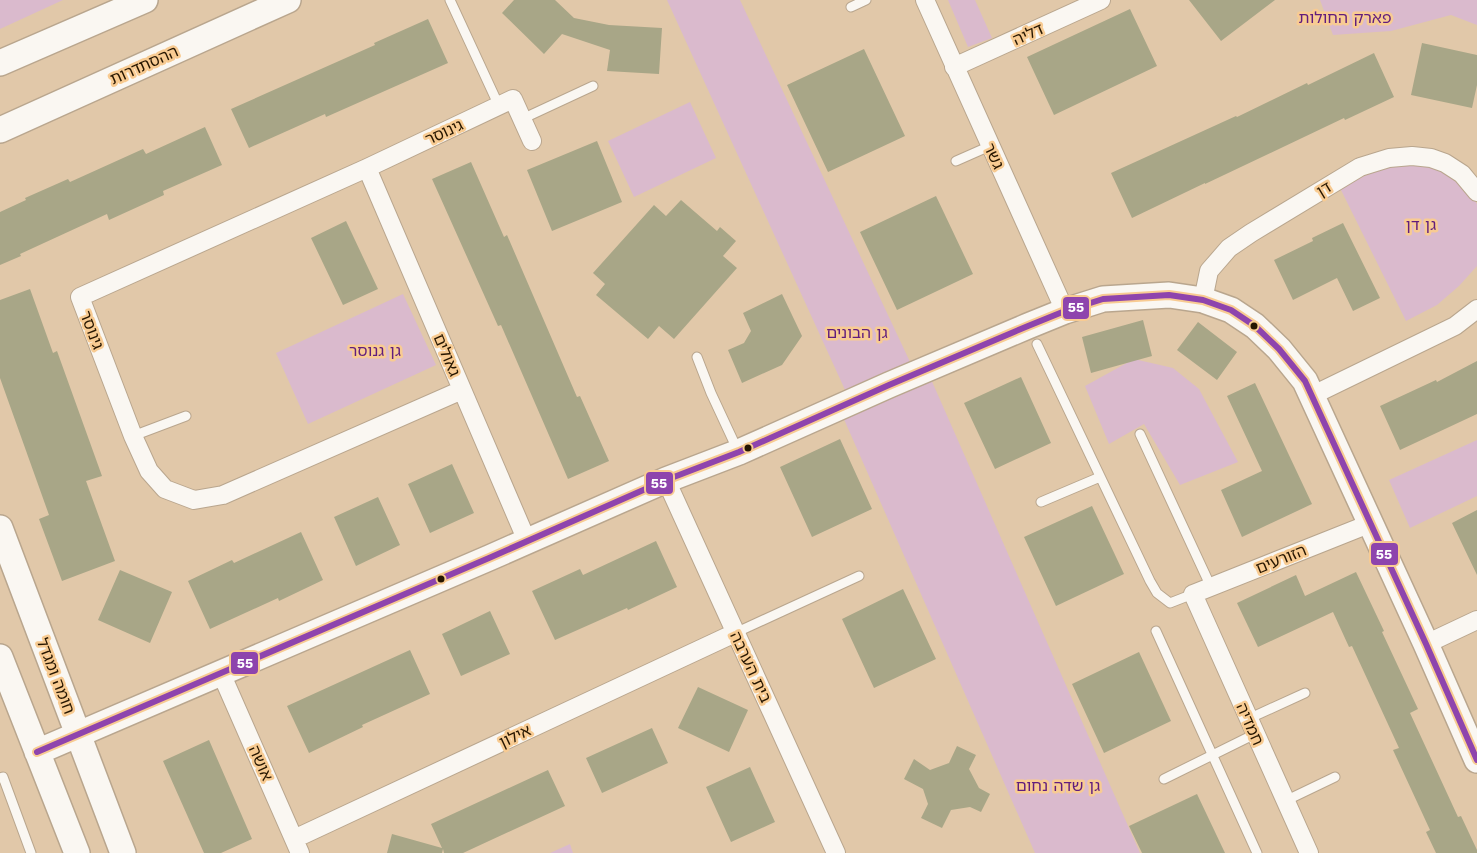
<svg xmlns="http://www.w3.org/2000/svg" width="1477" height="853" font-family="'Work Sans','Noto Sans Hebrew',sans-serif">
	<style>
		.green { fill: #dabacd }
		.building { fill: #a8a687 }
		.lines { fill: none; stroke-linecap: round; stroke-linejoin: round }
		.lane-casing { stroke: #b9a68e; stroke-width: 11 }
		.street-casing { stroke: #b9a68e; stroke-width: 20 }
		.secondary-casing { stroke: #b9a68e; stroke-width: 28 }
		.lane { stroke: #faf7f2; stroke-width: 9 }
		.street { stroke: #faf7f2; stroke-width: 18 }
		.secondary { stroke: #faf7f2; stroke-width: 25 }
		.bus-1-casing { stroke: #f8cb92; stroke-width: 10 }
		.bus-1 { stroke: #8e44ad; stroke-width: 6 }
		.bus-dot { fill: #261601; stroke: #f8cb92; stroke-width: 2 }
		.labels { text-anchor: middle; dominant-baseline: central; stroke-width: 5; stroke-linejoin: round; paint-order: stroke }
		.park-label { font-size: 16px; fill: #601d7d; stroke: #f8cb92 }
		.street-label { font-size: 16px; fill: #261601; stroke: #f8cb92 }
		.line-badge { stroke: #f8cb92; stroke-width: 2 }
		.badge-label { font-size: 14px; text-anchor: middle; font-weight: bold; fill: #fff }
	</style>
	<rect width="100%" height="100%" fill="#e1c8a9"/>
	<path class="green" d="M0,0H63L0,29Z
		M667,0H740L911,364L846,392Z
		M948,0H975L992,38L968,47Z
		M1320,0H1477V25L1451,15L1391,31L1333,35Z
		M690,102L716,158L634,197L608,141Z
		M1416,161L1447,173L1468,190L1477,204V266L1459,286L1437,305L1406,321L1340,188L1383,167Z
		M403,294L436,365L308,424L276,353Z
		M1134,359L1173,368L1199,389L1238,462L1180,485L1144,424L1109,444L1085,386Z
		M930,377L1140,853H1035L843,417Z
		M1477,440V496L1410,528L1389,480Z
		M570,844L573,853H550Z"/>
	<path class="building" d="M514,0H555L574,18L609,25L662,28L659,74L607,71L610,50L562,34L544,54L502,13Z
		M1189,0H1275L1221,41Z
		M1130,9L1157,66L1054,115L1027,57Z
		M428,19L448,63L326,117L325,114L249,148L231,109L375,45L374,43Z
		M1422,43L1477,55V85L1472,108L1411,95Z
		M864,49L905,136L828,172L787,85Z
		M1374,53L1394,97L1345,120L1344,118L1205,184V183L1132,218L1111,173L1236,116L1237,117L1307,83L1308,85Z
		M205,127L222,165L163,191L164,195L109,220L107,214L20,254L21,256L0,265V212L26,200L25,198L68,179L70,182L143,149L146,154Z
		M597,141L622,202L552,231L527,170Z
		M471,162L504,237L507,235L577,397L580,396L609,461L568,479L501,325L498,326L432,179Z
		M936,196L973,274L897,310L860,232Z
		M681,200L717,231L720,227L736,241L723,256L737,268L674,339L659,326L648,339L596,295L605,284L593,273L654,205L666,216Z
		M346,221L378,289L343,305L311,238Z
		M1343,223L1380,298L1353,311L1337,278L1293,300L1274,260L1313,241L1312,238Z
		M30,289L53,353L57,351L102,476L86,481L115,561L62,581L39,519L49,515L0,378V300Z
		M782,294L802,336L782,365L742,383L728,350L744,343L751,331L743,313Z
		M1143,320L1152,356L1091,373L1082,337Z
		M1198,322L1237,352L1217,380L1177,350Z
		M1477,361V414L1400,450L1380,406L1436,380L1437,382Z
		M1021,377L1051,443L995,469L964,403Z
		M1255,383L1312,504L1242,537L1221,490L1262,471L1227,396Z
		M840,439L872,509L812,537L780,467Z
		M452,464L474,513L430,533L408,484Z
		M378,497L400,545L356,566L334,517Z
		M1092,506L1124,574L1056,606L1024,537Z
		M1477,510V575L1452,523Z
		M301,532L323,580L279,601L278,598L210,629L188,581L232,560L234,563Z
		M656,541L677,587L628,610L627,608L555,640L532,591L580,569L583,575Z
		M120,570L172,592L150,643L98,620Z
		M1356,572L1384,631L1382,632L1418,709L1410,713L1458,817L1461,816L1477,850V853H1436L1426,832L1430,830L1393,750L1399,748L1352,646L1349,647L1333,612L1258,647L1237,603L1296,575L1305,596Z
		M903,589L936,659L874,688L842,619Z
		M490,611L510,654L461,676L442,634Z
		M410,650L430,694L362,725L363,727L309,753L287,706Z
		M1139,652L1171,721L1104,753L1072,684Z
		M698,687L748,710L729,752L678,728Z
		M652,728L668,763L602,793L586,758Z
		M209,740L252,839L221,853H204L163,761Z
		M957,746L976,755L969,769L979,788L990,794L981,812L970,807L951,810L942,828L921,818L928,804L923,789L904,779L914,759L930,770L949,763Z
		M750,767L775,822L731,842L706,787Z
		M548,770L565,806L463,853H444L443,849L442,853H387L392,834L442,848L431,824Z
		M1197,794L1225,853H1142L1129,826Z"/>
	<g class="lines">
		<g class="lane-casing">
			<path id="lane" d="M450,0L499,106
				M851,7L866,0
				M522,119L593,86
				M956,161L990,146
				M1037,344L1150,581L1157,593L1170,603L1193,594
				M697,357L711,393L738,451
				M1140,434L1211,587
				M133,436L186,416
				M1041,502L1100,477
				M1156,631L1257,853
				M735,633L859,576
				M1248,719L1305,693
				M0,778L3,777L31,853
				M1164,779L1255,734
				M1285,801L1335,777"/>
		</g>
		<g class="street-casing">
			<path id="street" d="M925,0L1065,311
				M954,67L1101,0
				M367,168L527,541
				M1203,300L1209,271L1229,248L1251,233L1360,167L1389,158L1412,156L1431,158L1445,163L1462,174L1477,192
				M462,390L223,495L194,500L165,489L149,471L133,436L80,297L367,168L513,99L532,141
				M1311,396L1455,326L1477,309
				M666,480L836,853
				M1426,644L1477,620
				M221,673L300,853
				M294,839L735,633
				M1309,853L1193,594L1369,524"/>
		</g>
		<g class="secondary-casing">
			<path id="secondary" d="M0,63L145,0
				M0,130L288,0
				M0,528L123,853
				M0,657L77,853
				M37,752L489,558L666,480L739,452L889,385L1028,326L1065,311L1103,299L1169,295L1203,300L1231,310L1255,326L1279,349L1305,381L1426,644L1477,760"/>
		</g>
		<use href="#lane" class="lane"/>
		<use href="#street" class="street"/>
		<use href="#secondary" class="secondary"/>
		<g class="bus-1-casing">
			<path id="bus-1" d="M37,752L489,558L666,480L739,452L889,385L1028,326L1065,311L1103,299L1169,295L1203,300L1231,310L1255,326L1279,349L1305,381L1426,644L1477,760"/>
		</g>
		<use href="#bus-1" class="bus-1"/>
	</g>
	<g class="bus-dot">
		<circle cx="1254" cy="326" r="4.5"/>
		<circle cx="748" cy="448" r="4.5"/>
		<circle cx="441" cy="579" r="4.5"/>
	</g>
	<g class="labels">
		<g class="park-label">
			<text x="1345" y="17">פארק החולות</text>
			<text x="1421" y="224">גן דן</text>
			<text x="857" y="332">גן הבונים</text>
			<text x="375" y="350">גן גנוסר</text>
			<text x="1058" y="785">גן שדה נחום</text>
		</g>
		<g class="street-label">
			<text transform="translate(1028 34) rotate(-24)">דליה</text>
			<text transform="translate(144 65) rotate(-24)">ההסתדרות</text>
			<text transform="translate(444 132) rotate(-25)">גינוסר</text>
			<text transform="translate(994 156) rotate(65)">גשר</text>
			<text transform="translate(1324 189) rotate(-31)">דן</text>
			<text transform="translate(92 330) rotate(69)">גינוסר</text>
			<text transform="translate(447 355) rotate(67)">גאולים</text>
			<text transform="translate(1281 559) rotate(-22)">הזורעים</text>
			<text transform="translate(751 667) rotate(65)">בית הערבה</text>
			<text transform="translate(56 676) rotate(69)">חומה ומגדל</text>
			<text transform="translate(1250 724) rotate(66)">חמדיה</text>
			<text transform="translate(515 736) rotate(-25)">אילון</text>
			<text transform="translate(261 763) rotate(66)">אושה</text>
		</g>
	</g>
	<g class="line-badge">
		<rect x="1062" y="296" width="28" height="24" rx="5" fill="#8e44ad"/>
		<rect x="645" y="471" width="29" height="24" rx="5" fill="#8e44ad"/>
		<rect x="1370" y="542" width="29" height="24" rx="5" fill="#8e44ad"/>
		<rect x="230" y="651" width="29" height="24" rx="5" fill="#8e44ad"/>
	</g>
	<g class="badge-label">
		<text x="1076" y="312">55</text>
		<text x="659" y="488">55</text>
		<text x="1384" y="559">55</text>
		<text x="245" y="668">55</text>
	</g>
</svg>
